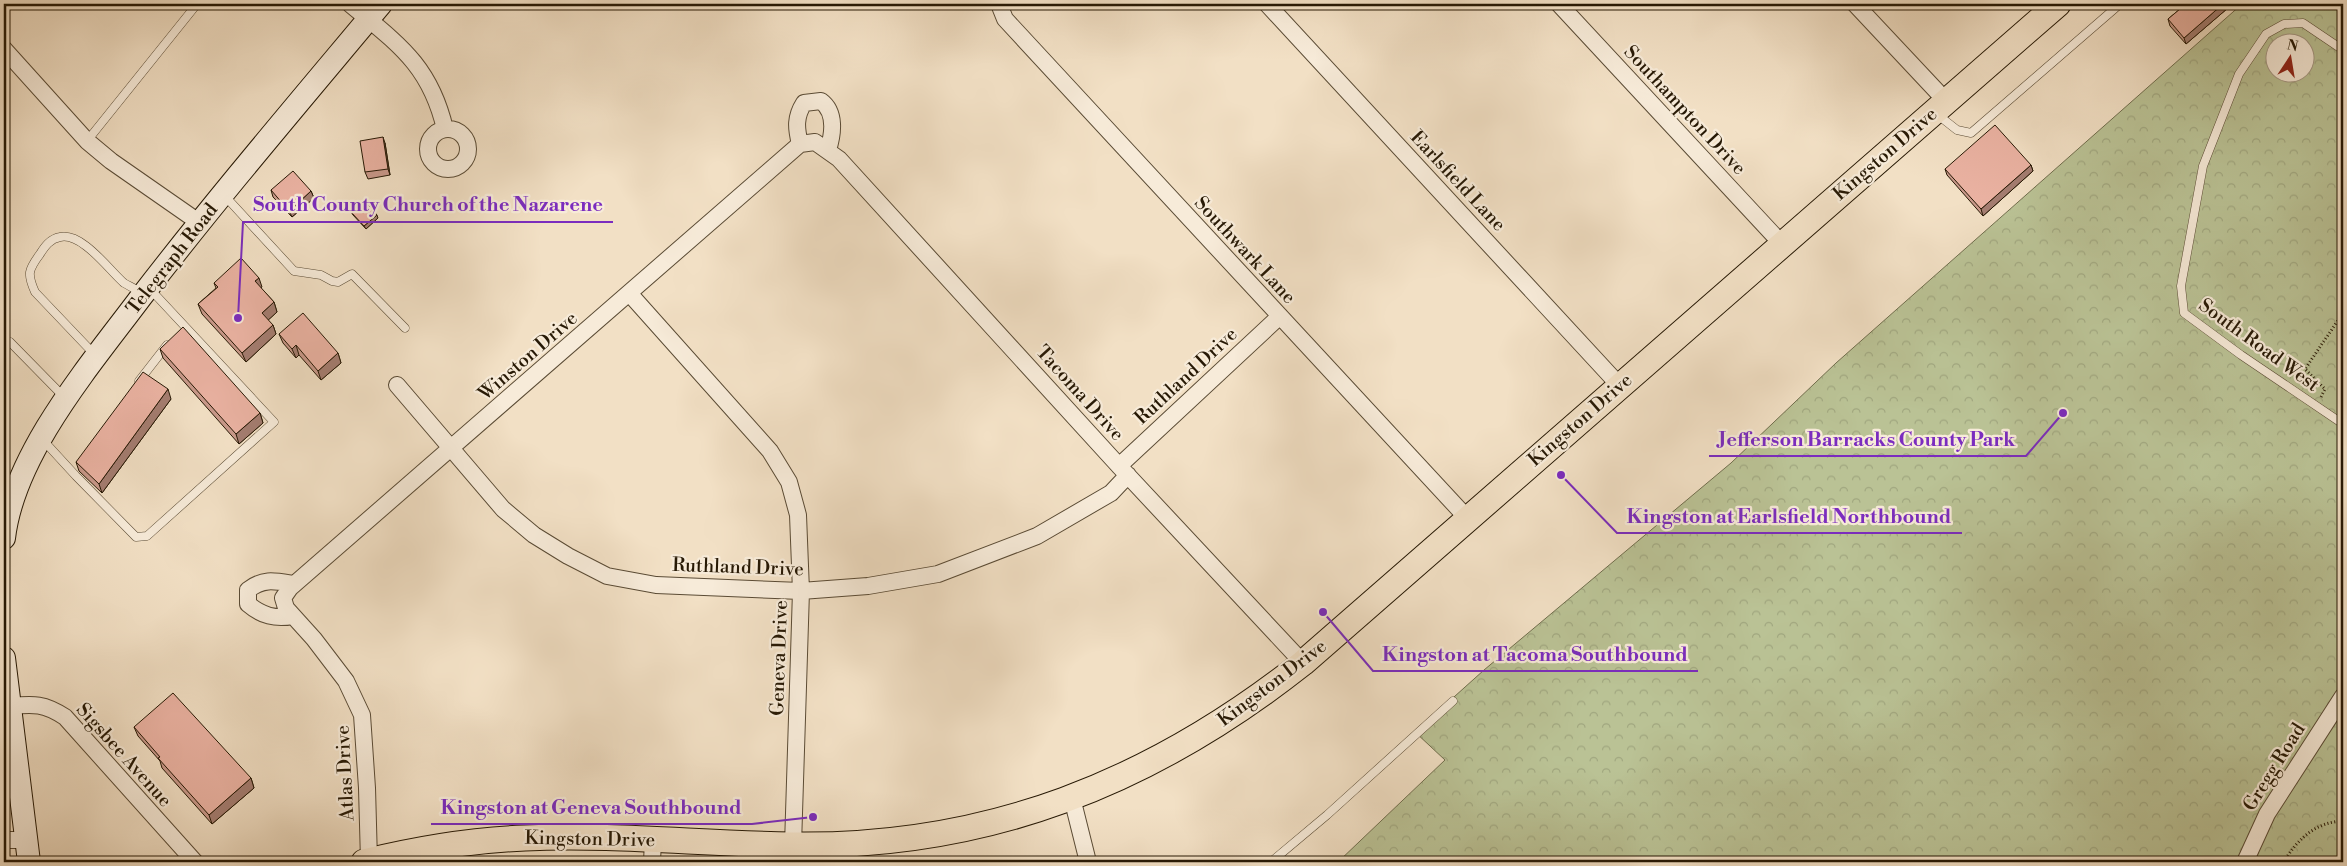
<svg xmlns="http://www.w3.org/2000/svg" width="2347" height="866" font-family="'Libre Bodoni',serif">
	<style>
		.park { fill: url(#park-crowns); stroke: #706e4d; fill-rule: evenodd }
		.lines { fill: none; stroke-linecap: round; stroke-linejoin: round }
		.lane-casing { stroke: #5a4b35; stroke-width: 9 }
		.street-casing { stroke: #5a4b35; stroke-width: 18 }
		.secondary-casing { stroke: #271905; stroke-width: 24 }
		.primary-casing { stroke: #271905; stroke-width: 27 }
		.path { stroke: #271905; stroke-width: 3; stroke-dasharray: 1 2.5; stroke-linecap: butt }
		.lane { stroke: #f7ebd9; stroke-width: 8 }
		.street { stroke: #f7ebd9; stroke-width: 16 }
		.secondary { stroke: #f7ebd9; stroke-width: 22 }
		.primary { stroke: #f2e0c5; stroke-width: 25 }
		.wall { fill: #c9998b; stroke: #271905 }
		.shaded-wall { fill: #a47d71; stroke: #271905 }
		.building { fill: #eab2a2; stroke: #271905 }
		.labels { text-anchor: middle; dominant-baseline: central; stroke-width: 4.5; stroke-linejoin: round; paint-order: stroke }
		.street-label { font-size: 19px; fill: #271905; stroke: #f7ebd9 }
		.leader { fill: none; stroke: #7b2cbf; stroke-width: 2 }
		.callout-dot { fill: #7b2cbf; stroke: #f7ebd9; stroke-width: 2 }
		.callout-label { font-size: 20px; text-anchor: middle; font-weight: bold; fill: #7b2cbf; stroke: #f7ebd9; stroke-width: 4.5; stroke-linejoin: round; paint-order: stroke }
	</style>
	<defs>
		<pattern id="park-crowns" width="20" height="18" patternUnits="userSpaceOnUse" patternTransform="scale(1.25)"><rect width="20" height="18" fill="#bac295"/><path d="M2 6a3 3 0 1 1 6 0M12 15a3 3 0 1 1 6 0" fill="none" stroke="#a0a67f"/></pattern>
	</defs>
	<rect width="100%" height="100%" fill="#f2e0c5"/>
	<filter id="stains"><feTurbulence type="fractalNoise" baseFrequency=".004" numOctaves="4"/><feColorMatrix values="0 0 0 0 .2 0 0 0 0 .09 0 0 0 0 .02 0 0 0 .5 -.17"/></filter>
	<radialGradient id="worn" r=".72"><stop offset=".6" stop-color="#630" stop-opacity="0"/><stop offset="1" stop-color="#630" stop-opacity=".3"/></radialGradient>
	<path class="park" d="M2242,4H2343V862H1338L1445,760L1415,732L1484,670L1731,463L1836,363ZM2274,42H2304V72H2274Z"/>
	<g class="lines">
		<g class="lane-casing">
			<path id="lane" d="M2343,50L2303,23L2284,24L2266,34L2239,74L2203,166L2181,286L2184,313L2241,355L2343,424
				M1938,115L1957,130L1971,133L2120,4
				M87,141L197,4
				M224,195L294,271L321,275L332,281L338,282L352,274L405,328
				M10,342L65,398
				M95,355L35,292C27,274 28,270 40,254C45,246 50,239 60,237C82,232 109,270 124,283C129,286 136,289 141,293
				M139,381L167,345
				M42,439L76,476L136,537L147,536L274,422L150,289
				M1271,862L1327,815L1453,701"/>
		</g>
		<g class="street-casing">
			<path id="street" d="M350,4C398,44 430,65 445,129
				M999,4L1005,19L1468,519
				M1267,4L1620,386
				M1559,4L1782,244
				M1855,4L1946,101
				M4,49L87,141L111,161L200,223
				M428 149a20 20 0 1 1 40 0a20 20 0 1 1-40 0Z
				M800,144L815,142L839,159L1119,466L1303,663
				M800,144C796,128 795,117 804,103L821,101C836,112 833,134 828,150
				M629,293L770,451L789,482L798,515L801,591L793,845
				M397,385L503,509L534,535L568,556L607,576L656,585L801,591L868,586L938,574L1037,536L1111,493L1128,475
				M1119,466L1280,316
				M293,584C275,581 263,578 248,590V604C262,616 275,619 293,616
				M9,706C34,704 44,703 65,717L195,862
				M1072,798L1088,862
				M4,840H27
				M369,861L367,788L362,715L346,681L314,639L286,608L283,598L290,588L800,144
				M652,862L653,840
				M2245,862L2267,814L2343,696"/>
		</g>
		<g class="secondary-casing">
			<path id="secondary" d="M4,538C14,453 91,364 141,297C218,197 300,101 381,4
				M4,658L29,862"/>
		</g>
		<g class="primary-casing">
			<path id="primary" d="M364,862C417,849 470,840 525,838C614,834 703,844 792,845C988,848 1151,783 1303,663L2058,4"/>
		</g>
		<path class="path" d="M2321,397L2325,389L2305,369L2343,313
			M2284,862C2297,839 2316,822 2343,821"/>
		<use href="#lane" class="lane"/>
		<use href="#street" class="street"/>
		<use href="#secondary" class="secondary"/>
		<use href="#primary" class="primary"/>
	</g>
	<path class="wall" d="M2186,4H2227L2228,8L2186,44L2170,26L2168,19Z
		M385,143L390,175L368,179L365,172Z
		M2031,165L2033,171L1983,216L1947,175L1945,169Z
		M271,190L311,191L314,198L292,217L273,197Z
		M351,212L378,218L366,229L353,215Z
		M214,283L262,287L261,288L274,302L277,312L268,320L273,325L276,334L246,362L202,314L198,304L216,288Z
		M279,334L338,353L341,363L321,380L299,355L296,358L283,343Z
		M160,349L260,413L263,423L239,444L163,358Z
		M171,399L102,493L79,471L76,462Z
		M134,727L251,778L254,788L212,824L162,768L160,761L138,736Z"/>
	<path class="shaded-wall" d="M2223,4H2227L2228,8L2186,44L2184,38Z
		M383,137L385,143L390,175L388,169Z
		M2031,165L2033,171L1983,216L1981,209Z
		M311,191L314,198L292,217L289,211Z
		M377,215L378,218L366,229L364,226Z
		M259,278L262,287L258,291L255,281Z
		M274,302L277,312L265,323L262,313Z
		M273,325L276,334L246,362L242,353Z
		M296,345L299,355L296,358L292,349Z
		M338,353L341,363L321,380L318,371Z
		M168,389L171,399L102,493L99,484Z
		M260,413L263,423L239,444L236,434Z
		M251,778L254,788L212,824L209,815Z"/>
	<path class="building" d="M2186,4H2223L2184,38L2168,19Z
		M1995,125L2031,165L1981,209L1945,169Z
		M383,137L388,169L365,172L360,141Z
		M293,171L311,191L289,211L271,190Z
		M364,200L377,215L364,226L351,212Z
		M241,258L259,278L255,281L274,302L262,313L273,325L242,353L198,304L218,287L214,283Z
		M303,313L338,353L318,371L296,345L292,349L279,334Z
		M183,327L260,413L236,434L160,349Z
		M143,372L168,389L99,484L76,462Z
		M173,693L251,778L209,815L158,758L160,757L134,727Z"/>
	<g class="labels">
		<g class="street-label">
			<text transform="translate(1685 110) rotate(47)">Southampton Drive</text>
			<text transform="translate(1885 154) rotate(-41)">Kingston Drive</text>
			<text transform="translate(1458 181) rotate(47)">Earlsfield Lane</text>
			<text transform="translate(1245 250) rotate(47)">Southwark Lane</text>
			<text transform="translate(172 259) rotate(-52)">Telegraph Road</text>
			<text transform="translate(2259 345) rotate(36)">South Road West</text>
			<text transform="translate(528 356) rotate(-41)">Winston Drive</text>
			<text transform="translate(1186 376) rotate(-43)">Ruthland Drive</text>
			<text transform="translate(1080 393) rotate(48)">Tacoma Drive</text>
			<text transform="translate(1580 420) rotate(-41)">Kingston Drive</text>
			<text transform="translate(738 567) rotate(2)">Ruthland Drive</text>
			<text transform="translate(779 658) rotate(-88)">Geneva Drive</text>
			<text transform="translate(1272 683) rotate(-37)">Kingston Drive</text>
			<text transform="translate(124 755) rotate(48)">Sigsbee Avenue</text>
			<text transform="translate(2274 767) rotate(-58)">Gregg Road</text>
			<text transform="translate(345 773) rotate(-93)">Atlas Drive</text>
			<text transform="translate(590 839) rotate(1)">Kingston Drive</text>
		</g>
	</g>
	<path class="leader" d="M238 318L243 222H613M2063 413L2026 456H1709M1561 475L1617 533H1962M1323 612L1373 671H1698M813 817L752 824H431"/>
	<g class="callout-dot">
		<circle cx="238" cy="318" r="5"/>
		<circle cx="2063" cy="413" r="5"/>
		<circle cx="1561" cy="475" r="5"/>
		<circle cx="1323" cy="612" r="5"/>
		<circle cx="813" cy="817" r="5"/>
	</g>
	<g class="callout-label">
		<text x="428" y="211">South County Church of the Nazarene</text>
		<text x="1867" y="446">Jefferson Barracks County Park</text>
		<text x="1789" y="523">Kingston at Earlsfield Northbound</text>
		<text x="1535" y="661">Kingston at Tacoma Southbound</text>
		<text x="591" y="814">Kingston at Geneva Southbound</text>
	</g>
	<rect width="2347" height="866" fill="none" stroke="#f2e0c5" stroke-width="20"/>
	<rect x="5" y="5" width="2337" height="856" fill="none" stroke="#271905" stroke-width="2.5"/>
	<rect x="10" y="10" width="2327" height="846" fill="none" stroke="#271905"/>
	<g transform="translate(2290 58) rotate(12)"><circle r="24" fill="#f7ebd9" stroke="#a49784"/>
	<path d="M0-4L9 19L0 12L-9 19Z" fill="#8f2418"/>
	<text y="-8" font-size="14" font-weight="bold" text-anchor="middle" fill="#271905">N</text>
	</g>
	<rect width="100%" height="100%" filter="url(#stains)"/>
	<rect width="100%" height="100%" fill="url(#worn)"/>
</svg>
